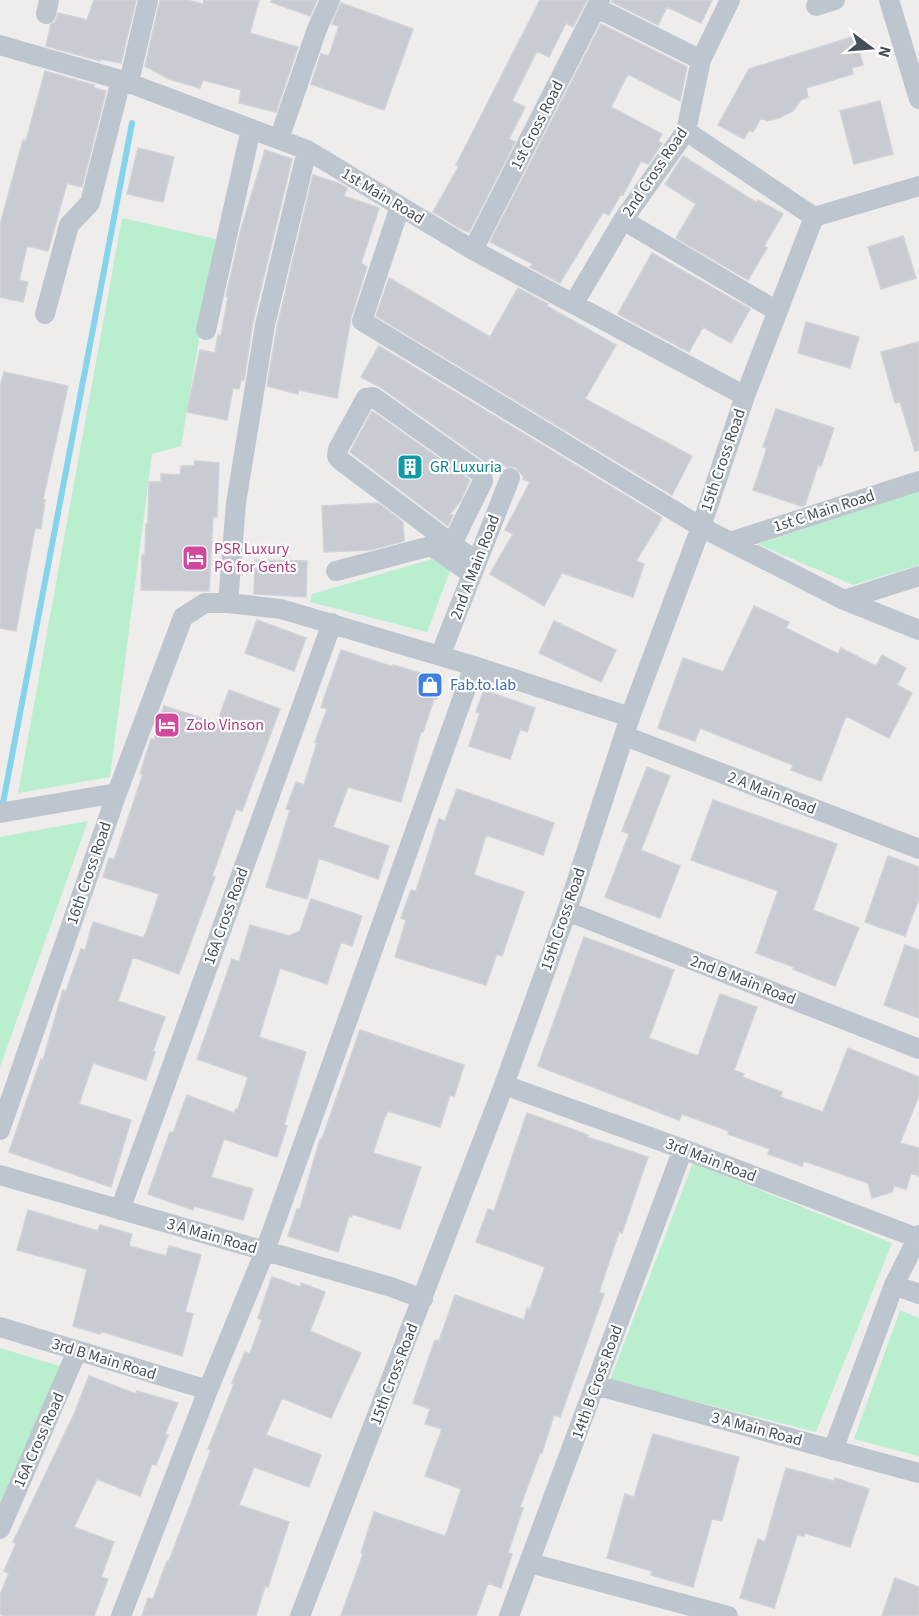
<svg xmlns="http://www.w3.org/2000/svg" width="919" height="1616" font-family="'Source Sans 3',sans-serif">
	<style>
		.green { fill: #b9efcf }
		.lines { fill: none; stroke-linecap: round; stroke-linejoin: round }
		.stream { stroke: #85d4ec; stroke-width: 6 }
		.building { fill: #c9cbd2; stroke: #d0d2d8; stroke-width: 1.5 }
		.minor { stroke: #bdc6cf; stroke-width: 20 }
		.labels { text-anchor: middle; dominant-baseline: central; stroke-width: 4.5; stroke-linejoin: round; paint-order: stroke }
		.street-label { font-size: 16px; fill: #454f5a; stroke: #fff }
		.culture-label { font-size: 16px; fill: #0d838f; stroke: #fff; text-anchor: start }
		.hotel-label { font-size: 16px; fill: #b23c85; stroke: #fff; text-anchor: start }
		.shop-label { font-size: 16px; fill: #366cbe; stroke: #fff; text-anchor: start }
	</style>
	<rect width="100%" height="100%" fill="#efecec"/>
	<path class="green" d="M122,218L216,239L181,446L152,454L110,777L18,793Z
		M919,491V565L853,585L758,544Z
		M432,559L450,571L427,632L310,602L312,594Z
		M88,821L0,1067V837Z
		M693,1163L892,1243L816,1432L610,1380Z
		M900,1310L919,1318V1456L854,1439Z
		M0,1348L63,1367L0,1511Z"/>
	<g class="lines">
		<path class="stream" d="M0,804L3,803L132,123"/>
	</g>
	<path class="building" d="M94,0H136L121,63L100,59V61L46,46L51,24L55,22L58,13L87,20Z
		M160,0H187L203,4L204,0H259L250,33L298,47L276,112L239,103L241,90L203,80L200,88L169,79L145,66Z
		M272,0H317L310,16L271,2Z
		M540,0H587L573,27L566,23L549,57L537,51L512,101L525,107L509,139L515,142L469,232L463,230L433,212L459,166L456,165Z
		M612,0H712L701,23L667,7L658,25L612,2Z
		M341,3L413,29L384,110L311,84L321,54L329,56L339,26L332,24Z
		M601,24L687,67L680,101L628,74L611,107L662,134L658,141L662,144L648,164L641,161L623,195L621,194L609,215L603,212L560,283L530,267L533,264L490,242Z
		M855,36L863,65L852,68L853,74L806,88L808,97L801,100L793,111L779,118L767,121L761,118L753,132L749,130L744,139L718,125L749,69Z
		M45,71L94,85V88L106,91L82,187L67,183L48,251L27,246L19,280L28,282L23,302L0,297V225L23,140L26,141Z
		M880,101L893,154L854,164L840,111Z
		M138,148L174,157L163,202L127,194Z
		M265,150L292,159L253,322L244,380H241L239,389L233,388L227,420L187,412L200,350L215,353L218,335L221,336L228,297L226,296L241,229Z
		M683,156L757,203L758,200L783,214L764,246L767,248L748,280L676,238L696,204L665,184Z
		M313,175L338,183L347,188L344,196L379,208L361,263L367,267L351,317L337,398L299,390L298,394L267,386L277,327Z
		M903,236L916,278L881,289L868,247Z
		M652,253L750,309L731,343L703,327L689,352L618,314Z
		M389,278L490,337L518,288L548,304L547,306L616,345L585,399L692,456L672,495L376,316Z
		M806,322L859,337L850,368L798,353Z
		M919,342V450L915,451L900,402L895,403L881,352Z
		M379,346L661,517V520L636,561L644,564L633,597L562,573L544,606L490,574L513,534L505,530L530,482L523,479L524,477L515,467H507L490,457L487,463L380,387L361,377Z
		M4,372L68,386L43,499L45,500L41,529L35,528L16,631L0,628V387Z
		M776,409L834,428L821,466L818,465L805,505L801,506L753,490L767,448L763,447Z
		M372,411L470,480L461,500L450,514L453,515L448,526L350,452Z
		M195,461L219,463L217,517H213L209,591L141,590L142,555H145L146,524H148L149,482H161V474L180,475L181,466H194Z
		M378,503L403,522L404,541L370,550L324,552L322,506Z
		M255,560L307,561L306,597L254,594Z
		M754,606L789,622L786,628L838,654L841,648L876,666L882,655L906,668L897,685L912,693L889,738L846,716L821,781L791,770L793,765L700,728L695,741L658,728L683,658L723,672Z
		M257,620L306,638L294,671L245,653Z
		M554,621L616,650L601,682L539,653Z
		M341,650L393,667V665L443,680L437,699H434L423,732H421L401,802L348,787L333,827L389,846L378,879L319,858L307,899L266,887L290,810L286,809L296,782L304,785L317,743L315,742L327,709L321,707Z
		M229,690L280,709L242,811L236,809L212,876L215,877L179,974L133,957L118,1001L165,1017L153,1051L155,1052L146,1080L93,1063L79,1104L131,1120L111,1187L9,1152L41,1059L43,1060L63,990L66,991L81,949L85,950L93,922L143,938L146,933L159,894L103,877L109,858L114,860L143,774H140L151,739L154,740L164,706L217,723Z
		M484,690L535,708L527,732L520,729L510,759L469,746L480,713L476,712Z
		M647,767L670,776L641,850L680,866L660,918L605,897L629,834L622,831Z
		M457,789L554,823L543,855L486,835L474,875L524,892L502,956L497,954L486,985L395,957L406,920L401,918L411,890L416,891L439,819L445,821Z
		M713,800L837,844L813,910L859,928L835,986L793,969L794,967L756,953L778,891L691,860Z
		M888,856L919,867V898L905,936L865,922Z
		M311,899L362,916L352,946L341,942L327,984L280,968L259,1037L306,1052L284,1125L287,1126L277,1157L224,1139L211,1177L253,1189L243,1220L194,1206L193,1210L148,1194L170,1132L173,1133L187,1095L234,1113L236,1109H238L248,1077L197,1059L232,959L239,962L250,925L289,936L300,931Z
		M584,937L674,970L649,1038L698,1056L720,994L757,1007L734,1070L744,1074L742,1077L782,1092L780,1097L823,1112L848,1048L919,1077V1095L900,1143L919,1148V1176L911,1173L906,1189L894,1186L892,1192L872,1198L868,1183L804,1161L802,1166L768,1154L770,1149L728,1134L729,1131L682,1114L679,1120L538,1066Z
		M905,945L919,950V1018L884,1005Z
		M360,1030L464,1065L454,1097L450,1095L440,1127L388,1111L386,1116H385L373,1153L421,1167L400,1229L352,1214V1217L349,1216L338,1252L288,1236L297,1209H300L320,1139H322Z
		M527,1113L588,1135L587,1137L648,1157L622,1233L619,1232L599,1292L604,1294L577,1370L560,1417L554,1415L542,1453H540L520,1507L523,1508L508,1553L512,1554L501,1588L488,1583L476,1616H341L363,1554L361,1553L374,1512L445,1536L447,1532L461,1489L425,1476L442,1429L425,1424L430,1409L413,1403L435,1340L439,1341L455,1295L524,1320L527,1308L530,1309L545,1267L476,1242L488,1209L494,1211Z
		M28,1210L98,1231L100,1225L132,1234L129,1246L166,1256L169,1246L201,1255L185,1312L193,1314L182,1356L100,1331V1334L73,1326L87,1269L17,1250Z
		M272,1277L300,1287L301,1283L325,1292L310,1331L361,1353L331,1418L282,1398L266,1435L321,1455L309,1487L254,1467L239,1505L289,1522L268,1587L265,1586L256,1616H142L148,1598L153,1599L167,1561H169L211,1450L208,1449L234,1384L232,1383L245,1352L250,1354L262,1320L258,1318Z
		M89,1376L136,1394L137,1391L178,1403L165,1434L168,1435L156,1465L152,1464L140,1496L97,1479L74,1527L114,1542L101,1577L108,1579L94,1616H6L0,1614V1595L9,1573L4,1571L16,1544L13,1542L75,1412Z
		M653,1434L739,1457L722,1521L712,1519L693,1587L651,1575L652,1571L607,1558L625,1494L634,1497Z
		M786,1468L834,1481L835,1478L869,1489L850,1547L805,1533L804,1536L797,1535L774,1608L740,1598L758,1539L765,1542Z
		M895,1578L919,1587V1616H882Z"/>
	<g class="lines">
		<path class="minor" d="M889,0L919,99
			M816,6L835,0
			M597,8L701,60
			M46,14L49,0
			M0,45L121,80L307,150L473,250L745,396
			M129,82L148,0
			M686,131L814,217
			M279,139L317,29L330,0
			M400,206L362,321L701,527L844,600L919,630
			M814,217L919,186
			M623,220L777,311
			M473,250L600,0
			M574,303L623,220L686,131L701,60L730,0
			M45,314L69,225L90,203L121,80
			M206,330L251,129
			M730,542L919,481
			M452,544L483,481L482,474L373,397L366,398L338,449L337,456L340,460L452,544L477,562
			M336,571L431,546L472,574
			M844,600L919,576
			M228,603L236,503L265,325L307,150
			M440,656L510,478
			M625,736L919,849
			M0,813L117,793
			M567,911L919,1049
			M504,1085L683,1149L917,1238
			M0,1130L117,793L183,617L205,603H228L281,609L474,666L630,717
			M0,1175L391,1287L423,1299
			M120,1210L332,623
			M894,1285L919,1294
			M0,1327L208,1390
			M595,1385L919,1473
			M833,1450L894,1285L919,1235
			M0,1529L77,1351
			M530,1563L728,1616
			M121,1616L208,1390L265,1251L474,666
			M300,1616L504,1085L567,911L630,717L701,527L745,396L814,217
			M509,1616L683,1149"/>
	</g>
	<defs>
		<g id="building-square" transform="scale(1.35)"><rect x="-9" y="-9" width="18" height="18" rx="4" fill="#0f9aa8" stroke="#fff"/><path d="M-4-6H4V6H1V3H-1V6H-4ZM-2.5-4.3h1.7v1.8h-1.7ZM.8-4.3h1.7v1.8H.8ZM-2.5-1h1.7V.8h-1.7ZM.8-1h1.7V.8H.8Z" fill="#fff"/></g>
		<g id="hotel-square" transform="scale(1.35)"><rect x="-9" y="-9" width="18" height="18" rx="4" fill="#d1479c" stroke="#fff"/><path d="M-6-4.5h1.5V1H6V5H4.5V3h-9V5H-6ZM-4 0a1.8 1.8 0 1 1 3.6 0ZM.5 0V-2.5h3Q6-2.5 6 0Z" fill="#fff"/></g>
		<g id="shop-square" transform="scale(1.35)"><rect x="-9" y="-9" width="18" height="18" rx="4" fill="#3f7fe0" stroke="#fff"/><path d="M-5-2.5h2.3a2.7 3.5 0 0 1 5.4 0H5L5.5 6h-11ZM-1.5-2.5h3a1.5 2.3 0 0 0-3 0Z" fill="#fff"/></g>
	</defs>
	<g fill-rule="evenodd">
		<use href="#building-square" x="410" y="467"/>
		<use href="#hotel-square" x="195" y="558"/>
		<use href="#shop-square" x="430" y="685"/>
		<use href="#hotel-square" x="167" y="725"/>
	</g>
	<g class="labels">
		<g class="street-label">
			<text transform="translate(537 125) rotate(-63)">1st Cross Road</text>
			<text transform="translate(655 172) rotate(-56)">2nd Cross Road</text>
			<text transform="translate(383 196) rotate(31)">1st Main Road</text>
			<text transform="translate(723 460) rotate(-71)">15th Cross Road</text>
			<text transform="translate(824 511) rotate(-18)">1st C Main Road</text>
			<text transform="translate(475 567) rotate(-69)">2nd A Main Road</text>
			<text transform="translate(772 793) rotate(21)">2 A Main Road</text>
			<text transform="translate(89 873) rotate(-71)">16th Cross Road</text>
			<text transform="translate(226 916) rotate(-70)">16A Cross Road</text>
			<text transform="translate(563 919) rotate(-71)">15th Cross Road</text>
			<text transform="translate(743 980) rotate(21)">2nd B Main Road</text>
			<text transform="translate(711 1160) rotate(21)">3rd Main Road</text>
			<text transform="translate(212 1236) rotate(16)">3 A Main Road</text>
			<text transform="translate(104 1359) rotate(17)">3rd B Main Road</text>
			<text transform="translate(394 1374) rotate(-69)">15th Cross Road</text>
			<text transform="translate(597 1382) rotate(-70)">14th B Cross Road</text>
			<text transform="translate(757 1429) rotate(15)">3 A Main Road</text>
			<text transform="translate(39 1440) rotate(-66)">16A Cross Road</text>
		</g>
		<g class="culture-label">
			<text x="430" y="467">GR Luxuria</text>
		</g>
		<g class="hotel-label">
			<text x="214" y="549">PSR Luxury<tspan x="214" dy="18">PG for Gents</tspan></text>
			<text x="186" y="725">Zolo Vinson</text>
		</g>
		<g class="shop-label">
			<text x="450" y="685">Fab.to.lab</text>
		</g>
	</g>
	<g transform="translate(871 48) rotate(106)" stroke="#ffffff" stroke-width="4.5" paint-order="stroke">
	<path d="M0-4.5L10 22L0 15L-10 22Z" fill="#454f5a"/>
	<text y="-9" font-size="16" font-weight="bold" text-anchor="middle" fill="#454f5a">N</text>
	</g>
</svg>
